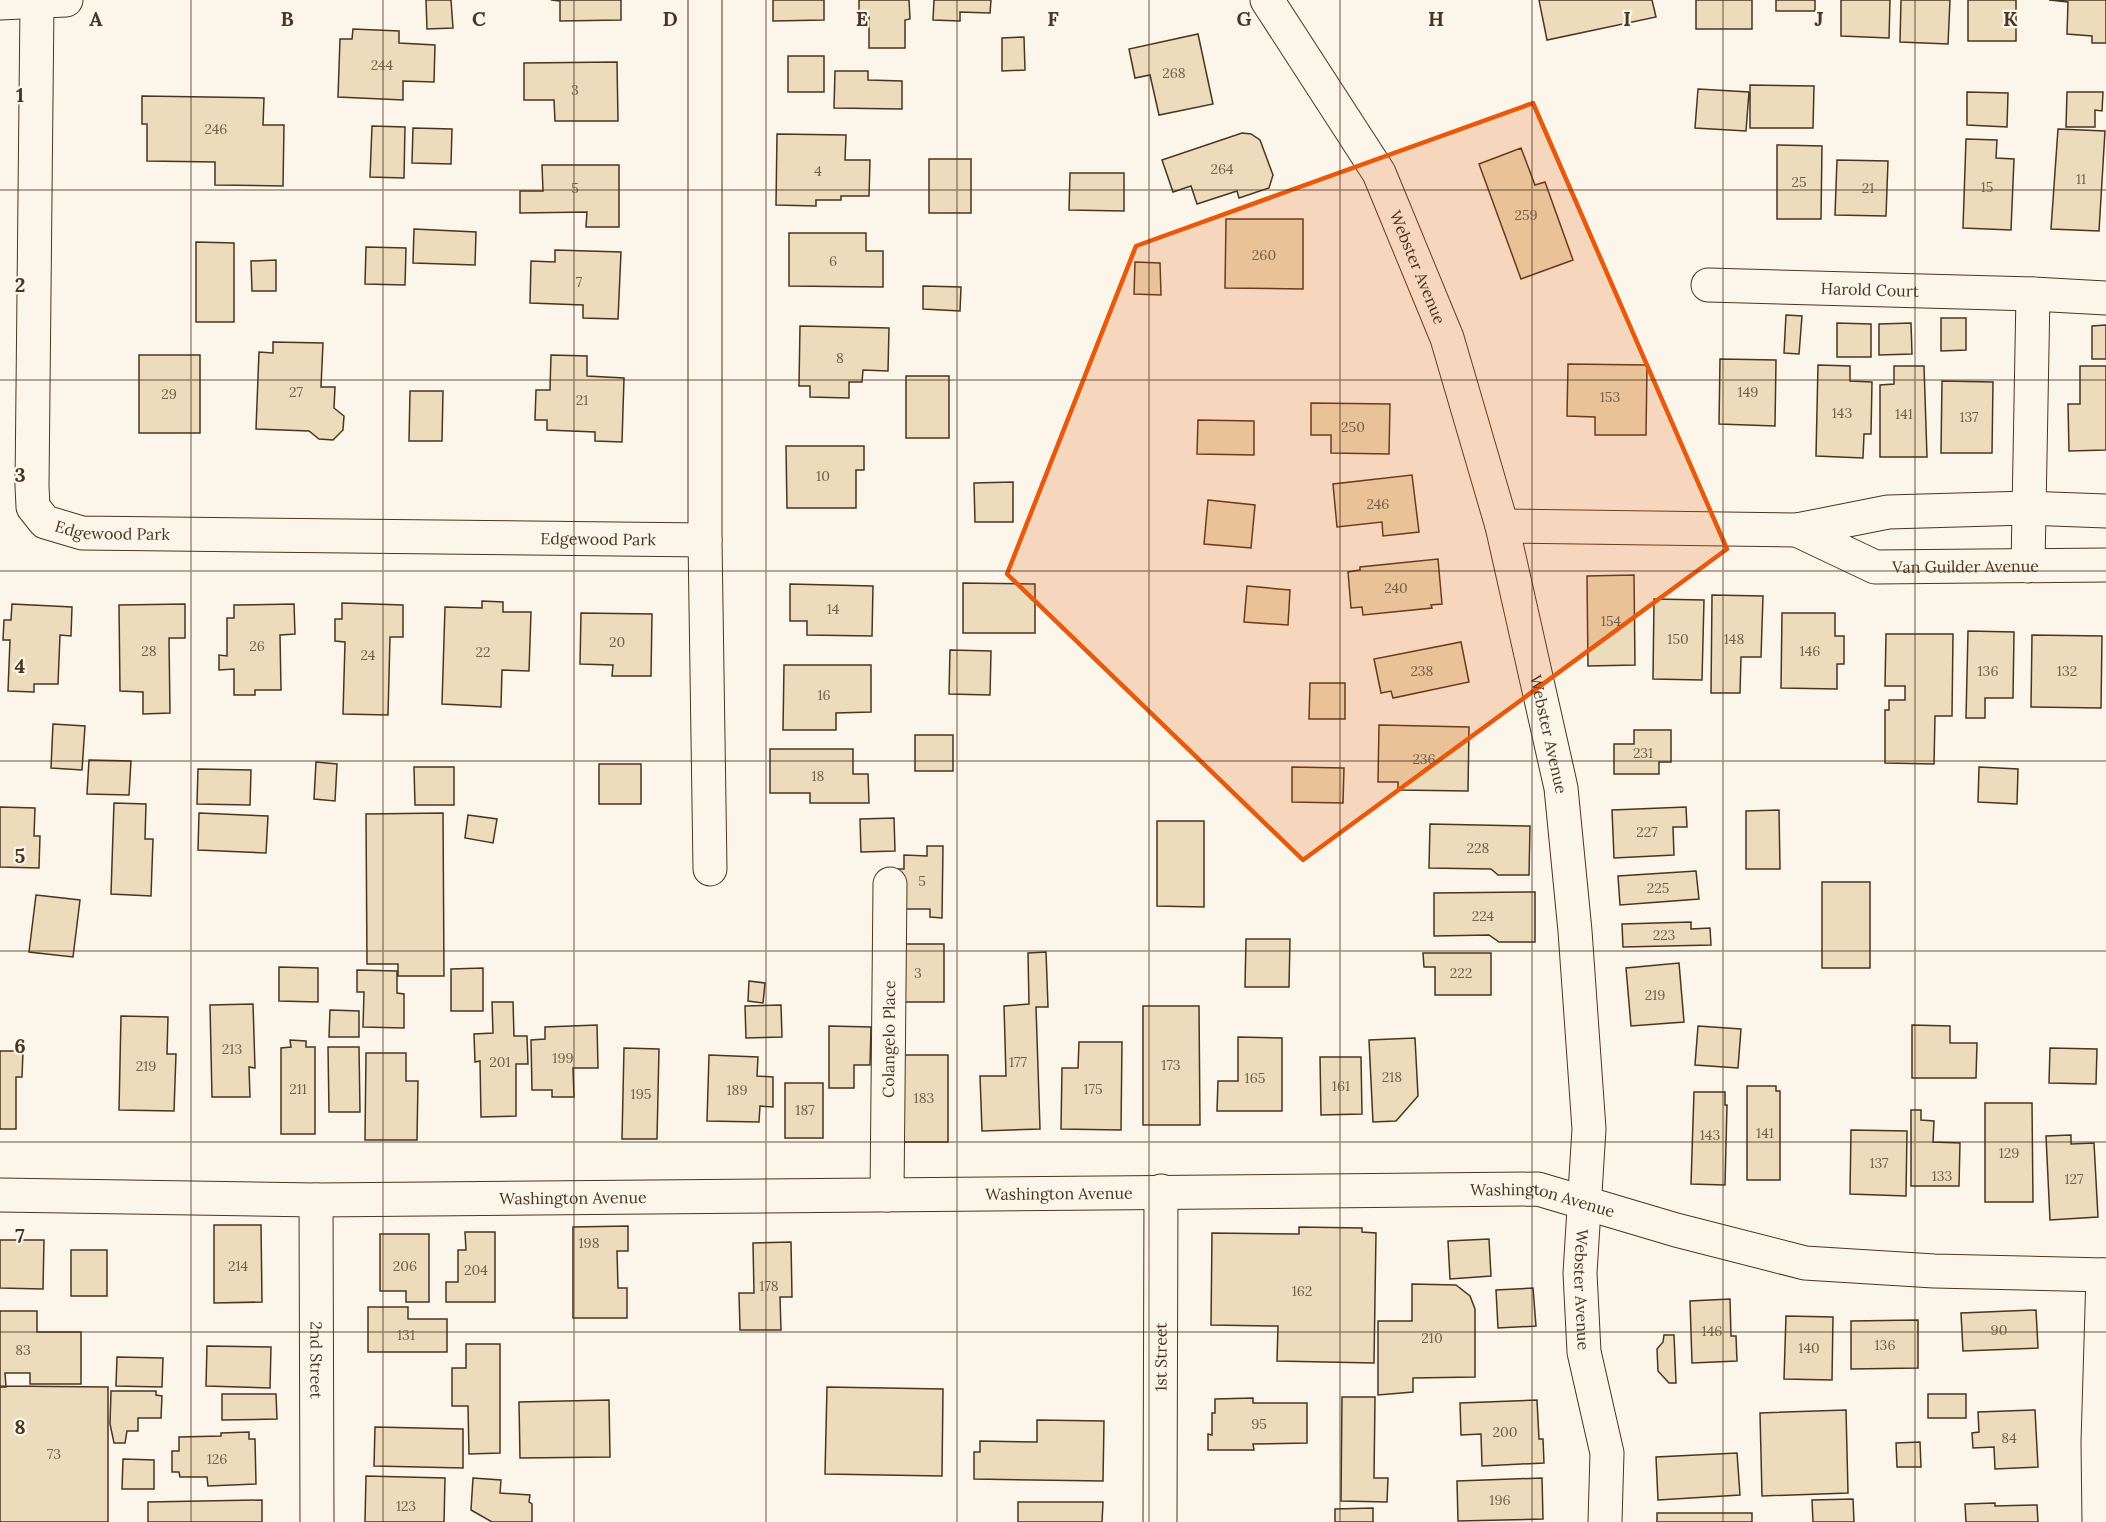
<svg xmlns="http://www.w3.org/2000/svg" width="2106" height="1522" font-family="Lora,serif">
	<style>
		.building { fill: #ecdcbc; stroke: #4a3520; stroke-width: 1.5 }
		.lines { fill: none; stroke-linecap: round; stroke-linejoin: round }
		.minor-casing { stroke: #4a3520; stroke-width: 35 }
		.minor { stroke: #fbf6e9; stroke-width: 33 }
		.marked { fill: #e8590c; fill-opacity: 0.2; stroke: #e8590c; stroke-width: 4.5; stroke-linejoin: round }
		.grid { fill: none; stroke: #4a3520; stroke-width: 1.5; stroke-opacity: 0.55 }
		.labels { text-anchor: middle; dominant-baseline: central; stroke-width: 4.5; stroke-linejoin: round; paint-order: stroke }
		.number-label { font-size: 14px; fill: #725f47 }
		.street-label { font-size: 16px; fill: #4a3520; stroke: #fbf6e9 }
		.grid-label { font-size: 20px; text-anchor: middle; font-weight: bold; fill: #4a3520; stroke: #fbf6e9; stroke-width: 4.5; stroke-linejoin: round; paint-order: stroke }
	</style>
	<rect width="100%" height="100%" fill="#fbf6e9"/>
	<path class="building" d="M426,0H451L453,28L427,29Z
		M551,0H621V20L560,21V1Z
		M773,0H824V20L773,21Z
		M859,0H909L910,19L905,20V48H869V17H859Z
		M934,0H991L990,13L960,12V21L933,20Z
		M1539,0H1652L1656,17L1547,40Z
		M1696,0H1752V29H1696Z
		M1776,0H1815V11H1776Z
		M1841,0H1890L1889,38L1841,36Z
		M1901,0H1950L1948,44L1900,42Z
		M1968,0H2016V41H1968Z
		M2049,0H2106V43H2092V36L2067,34L2068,2Z
		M353,29L399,31V43L435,45L434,82L403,81V100L338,97L340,39H352Z
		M1198,34L1213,104L1159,115L1150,75L1135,78L1129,49Z
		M1024,37L1025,70L1002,71V38Z
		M788,56H824V92H788Z
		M617,62L618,121H555L554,100H524V63Z
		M835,71H868V80L902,81V109L834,108Z
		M1750,85L1814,86L1813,128H1750Z
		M1698,89L1749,92L1746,131L1695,128Z
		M1967,92L2008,93L2007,127L1967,125Z
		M2067,92H2103L2102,111L2095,110V127H2066Z
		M142,96L264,98L263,125H284L283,186L215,185V162L147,161V124H142Z
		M372,126L405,127L404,178L370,177Z
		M413,128L452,129L451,164L412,163Z
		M2058,129L2105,131L2099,231L2051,229Z
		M1242,133L1251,134L1260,140L1273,175L1269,188L1239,198L1237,191L1197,204L1191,186L1173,192L1162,160Z
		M777,134L846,135L845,160H870L869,196H841V200H816V206L776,205Z
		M1966,139L1997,140L1996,158L2014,159L2011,230L1963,228Z
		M1777,145L1822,146L1821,219H1777Z
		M1521,148L1535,185L1545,182L1573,260L1521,279L1479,164Z
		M929,159H971V213H929Z
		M1837,160L1888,161L1886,216L1835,215Z
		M542,165H619V227H586L587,212L520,213V191H543Z
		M1070,173H1124V211L1069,210Z
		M1226,219H1303V289L1225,288Z
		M414,229L476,232L475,265L413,263Z
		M789,233H866V251H883V287L789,286Z
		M196,242L234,243V322H196Z
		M366,247L406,248L405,285L365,284Z
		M555,250L621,252L618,319L583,318V305L530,303L531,261L555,262Z
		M276,260V291H252L251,261Z
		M1135,262L1160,263L1161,295L1134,294Z
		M923,286L961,287L960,311L923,309Z
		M1786,315L1802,316L1799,354L1784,353Z
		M1941,318H1966V350L1941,351Z
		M1837,323L1871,324V357H1837Z
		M1911,323L1912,354L1879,355V324Z
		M2106,325V359H2092V326Z
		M800,326L889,328L888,371L863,370L862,382H849V398L810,397V386H799Z
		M273,342L323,343L321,387H335L334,408L344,416L343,430L333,440L319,439L309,431L256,429L259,352L273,353Z
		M139,355H200V433H139Z
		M551,355L587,356V376L624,378L622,442L595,441V432L547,430V420H535L536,390H550Z
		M1720,359L1776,360L1775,426L1719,424Z
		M1568,364L1647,365L1646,435H1595V417L1567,416Z
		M1818,365L1850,366V381L1872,382L1871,434H1864L1863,458L1816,456Z
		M1894,366H1924L1927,457H1880V385L1894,384Z
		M2080,366H2106V450L2069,451L2068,404H2080Z
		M906,376H949V438H906Z
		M1942,381L1993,382L1992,453H1941Z
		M410,391H443L442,441H409Z
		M1311,403L1390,404L1389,454L1331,453V435H1311Z
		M1198,420L1254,421V455L1197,454Z
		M786,446H864V470H856V508H787Z
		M1412,475L1419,532L1383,536L1382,522L1337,527L1333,484Z
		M1013,482V522H975L974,483Z
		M1208,500L1255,505L1251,548L1204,544Z
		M1438,559L1442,604L1431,605L1432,608L1363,615L1362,607L1351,608L1348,572L1360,570V567Z
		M1634,575L1635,665L1588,666L1587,576Z
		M963,583L1035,584V633H963Z
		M790,584L873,586L872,636L807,635V621H790Z
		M1247,586L1290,590L1288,625L1244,622Z
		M1712,595L1763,596L1761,657H1741L1740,693H1711Z
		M1654,599L1704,600L1702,680L1653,679Z
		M482,601L503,602V612H531L529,671L502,670L501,707L442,704L445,607L482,608Z
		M342,603L403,605V637H390L388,715L343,714L345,642L335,641V619H342Z
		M12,604L72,607L71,636L60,635L58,684H34V692L8,691L10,640H3L4,620H11Z
		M185,604V638H169L170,713L143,714V692L120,691L119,605Z
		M294,604L295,634L280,635L281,690H255V695H234V669L219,670V655L227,656V618H234V605Z
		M581,613L652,614L651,676H612L613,665L580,664Z
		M1782,613H1835V636H1844V664H1837V689L1781,688Z
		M1968,631L2014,632L2013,698H1985V718H1966Z
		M1886,634H1953L1952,716H1935L1934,764L1885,763V710H1889V700H1905V686H1885Z
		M2032,635L2102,636L2101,708L2031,707Z
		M1461,642L1469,682L1393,698L1391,691L1381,693L1374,659Z
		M950,650L991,651L990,695L949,694Z
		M784,665H871V712L836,713V730H783Z
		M1310,683H1345V719H1309Z
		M53,724L85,726L82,770L51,768Z
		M1379,725L1469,727L1468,791L1398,790V782H1378Z
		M1634,730H1671V762H1659V774H1614V744H1634Z
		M915,735H953V771H915Z
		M770,749H853V774H868L869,803H810V793H770Z
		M89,760L131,761L129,795L87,794Z
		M316,762L337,764L335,801L314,799Z
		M599,764H641V804H599Z
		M414,767H454V805H415Z
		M1292,767L1344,768L1343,803L1292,802Z
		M1979,767L2018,769L2017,804L1978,802Z
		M198,769L251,770L250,805L197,804Z
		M114,803L146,804L145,839H153L151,896L111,894Z
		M0,807L35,808L34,836H40L39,868L0,867Z
		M1686,807L1687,827H1673L1674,855L1614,858L1612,810Z
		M1779,810L1780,869H1746V811Z
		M199,813L268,816L266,853L198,850Z
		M443,813L444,976H398V964H367L366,814Z
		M468,815L497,819L493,843L465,838Z
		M894,818L895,851L861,852L860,819Z
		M1157,821H1204V907L1157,906Z
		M1430,824L1530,826L1529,875H1498L1491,869L1429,868Z
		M927,846H943L942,918L930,917V909H905L893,869H904V855L927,856Z
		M1696,871L1699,899L1620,905L1618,876Z
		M1822,882H1870V968H1822Z
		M1535,892V942H1499L1489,935L1434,936V893Z
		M36,895L80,900L73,957L29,952Z
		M1691,922V929L1710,928L1711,945L1623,947L1622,924Z
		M1246,939H1290L1289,987H1245Z
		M891,944H944V1002H893Z
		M1046,952L1048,1007H1036L1040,1129L982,1131L980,1076H1006L1004,1006L1029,1004L1028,953Z
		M1423,953H1491V995H1435V967H1424Z
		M1679,963L1684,1022L1631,1026L1626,968Z
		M279,967L318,968V1002L279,1001Z
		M483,968V1011H451V969Z
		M357,970L397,971V993L404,994V1028L363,1027L364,992H357Z
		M749,981L765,983L763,1003L748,1001Z
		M492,1002H513L514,1036H527L528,1064H516V1116L481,1117L480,1061L475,1062L474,1034L493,1033Z
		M253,1004L255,1068L249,1067L250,1097H212L210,1005Z
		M781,1005L782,1037L746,1038L745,1006Z
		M1143,1006H1199L1200,1125H1143Z
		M330,1010L359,1011V1037H329Z
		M121,1016L168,1017L167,1054H176L174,1111L119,1110Z
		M597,1025L598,1068H573L574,1097H552V1090H532L531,1040L545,1039V1027Z
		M1912,1025L1950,1026V1043H1977L1976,1078H1912Z
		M829,1026L871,1027L870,1065H854V1088H829Z
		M1698,1026L1741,1029L1738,1068L1695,1065Z
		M1238,1037L1282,1038V1111H1217L1218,1081H1238Z
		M1415,1038L1418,1096L1396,1121L1373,1122L1369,1040Z
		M290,1040L306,1041V1047H315V1134H281V1048L291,1047Z
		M1079,1042H1122L1121,1130L1061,1129L1062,1068H1078Z
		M328,1047H359L360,1112H329Z
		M624,1048L659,1049L657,1139H622Z
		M2050,1048L2097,1049L2096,1084L2049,1083Z
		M0,1051H23L22,1077H16V1129H0Z
		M366,1053H406V1081H418L417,1140H365Z
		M709,1055L758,1057L757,1076L773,1077V1107L760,1106L759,1122L707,1121Z
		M900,1055H948V1142H901Z
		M1320,1057H1361L1362,1114L1321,1115Z
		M785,1083H823V1138H785Z
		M1747,1086H1776V1091H1780V1180H1747Z
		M1694,1092H1725V1105H1727L1725,1185L1691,1184Z
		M1985,1103H2032L2033,1202H1985Z
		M1911,1110H1921V1120L1934,1121L1933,1142L1960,1143L1959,1186H1911Z
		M1851,1130L1907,1131L1906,1196L1850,1194Z
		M2071,1135V1144L2094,1143L2098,1217L2050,1220L2046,1136Z
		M214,1225H261L262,1302L214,1303Z
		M628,1226V1251H617L618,1288H627V1318H573V1227Z
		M1299,1227L1362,1228V1232L1376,1233L1374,1363L1277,1361L1278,1326L1211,1325L1212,1233L1299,1234Z
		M465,1232H495V1302H446V1282H458V1250H466Z
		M380,1234H429V1302H406V1291H380Z
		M1489,1239L1491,1276L1450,1279L1448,1241Z
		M0,1240H44L43,1289L0,1288Z
		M791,1242L792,1297H780L781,1330H740L739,1293H754L753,1243Z
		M71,1250H107V1296H71Z
		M1412,1284L1456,1285L1470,1296L1475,1309V1377L1413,1378V1392L1378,1395V1321H1412Z
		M1533,1288L1536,1326L1498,1328L1496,1290Z
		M1730,1299L1731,1336H1736L1737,1361L1692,1363L1690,1301Z
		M368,1307H408V1319H447V1352H368Z
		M2036,1310L2038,1348L1963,1351L1961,1313Z
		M0,1311H37V1332H81V1384H30V1373H5L6,1387H0Z
		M1786,1316L1833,1317L1832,1380L1784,1379Z
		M1918,1320V1368L1851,1369V1321Z
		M1664,1335H1674L1676,1383H1669L1658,1371L1657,1349L1663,1342Z
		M466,1344H500V1453L469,1454L468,1406H452V1368H466Z
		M207,1346L271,1347L270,1388L206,1386Z
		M117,1357L163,1358L162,1387L116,1386Z
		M0,1386L108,1387V1522H0Z
		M827,1387L943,1389L942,1476L825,1474Z
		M111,1391H156V1395L162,1396L161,1418H138V1431H127L125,1443H114L110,1424Z
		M222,1394H276L277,1419L222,1420Z
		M1928,1394H1966V1418H1928Z
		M1342,1397H1375L1374,1478H1388L1387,1502L1341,1501Z
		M1253,1398V1403H1307V1443L1253,1444L1254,1450H1208V1434L1212,1435V1413H1215V1399Z
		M609,1400L610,1457L520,1458L519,1402Z
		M1537,1400L1539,1439H1543L1544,1463L1482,1466L1481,1434L1461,1435L1460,1403Z
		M1846,1410L1848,1493L1762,1496L1760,1413Z
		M2035,1410L2038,1467L1995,1469L1994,1447L1973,1448L1972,1433L1979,1432L1978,1412Z
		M1037,1420L1104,1421L1103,1481L974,1479V1452H980V1441L1037,1442Z
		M375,1427L463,1429V1468L374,1466Z
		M249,1432V1439H255L256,1484L208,1486L207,1477H180L179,1472H172V1451H179V1437L221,1436V1433Z
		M1920,1442L1921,1467H1897L1896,1443Z
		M1737,1453L1740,1495L1658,1500L1656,1457Z
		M123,1459L154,1460V1489H122Z
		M366,1476L445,1478L444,1522H365Z
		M473,1478L501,1480L500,1493L530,1495L529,1502L532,1504V1522H492L471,1510Z
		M1542,1478L1543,1519L1458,1521L1457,1481Z
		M1853,1499L1854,1522H1813L1812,1500Z
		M262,1500V1522H148V1502Z
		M1018,1502H1103L1102,1522H1018Z
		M1995,1503V1506L2037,1505L2038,1522H1966L1965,1504Z
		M1373,1508V1522H1335V1509Z
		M1657,1513H1752V1522H1657Z"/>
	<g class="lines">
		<g class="minor-casing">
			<g id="minor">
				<path d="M705,0V540L710,869"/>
				<path id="s1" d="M1267,0L1379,173L1447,338L1502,526L1561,788L1575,931L1589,1129L1580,1273L1584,1352L1607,1453L1605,1522"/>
				<path d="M0,3L66,0"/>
				<path id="s2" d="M37,3L32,486L33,507L45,522L82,533L705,540"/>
				<path id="s3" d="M1708,285L2033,294L2106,298"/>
				<path d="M1502,526L1797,530L1888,512L2028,508L2106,511"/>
				<path id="s4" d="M1797,530L1875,567L2106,565"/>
				<path d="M2028,566L2033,294"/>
				<path id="s5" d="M0,1195L316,1200L1538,1189L1676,1230L1805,1263L1934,1271L2106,1275"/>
				<path id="s6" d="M887,1195L890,884"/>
				<path id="s7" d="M316,1200L317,1522"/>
				<path id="s8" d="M1160,1522L1161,1191"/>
				<path d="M2099,1522L2098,1442L2103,1275"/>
			</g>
		</g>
		<use href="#minor" class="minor"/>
	</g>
	<path class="marked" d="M1533,103L1727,549L1303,860L1007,574L1136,246Z"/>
	<path class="grid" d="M191,0V1522M383,0V1522M574,0V1522M766,0V1522M957,0V1522M1149,0V1522M1340,0V1522M1532,0V1522M1723,0V1522M1915,0V1522M0,190H2106M0,380H2106M0,571H2106M0,761H2106M0,951H2106M0,1142H2106M0,1332H2106"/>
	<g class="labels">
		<g class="number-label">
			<text x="382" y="65">244</text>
			<text x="1174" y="73">268</text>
			<text x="575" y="90">3</text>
			<text x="216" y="129">246</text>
			<text x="1222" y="169">264</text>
			<text x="818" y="171">4</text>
			<text x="2081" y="179">11</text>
			<text x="1799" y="182">25</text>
			<text x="1987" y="187">15</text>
			<text x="575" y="188">5</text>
			<text x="1868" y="188">21</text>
			<text x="1526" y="215">259</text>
			<text x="1264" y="255">260</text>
			<text x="833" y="261">6</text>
			<text x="579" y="282">7</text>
			<text x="840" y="358">8</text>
			<text x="296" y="392">27</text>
			<text x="1748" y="392">149</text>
			<text x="169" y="394">29</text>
			<text x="1610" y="397">153</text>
			<text x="582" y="400">21</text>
			<text x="1842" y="413">143</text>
			<text x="1904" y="414">141</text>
			<text x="1969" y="417">137</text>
			<text x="1353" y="427">250</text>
			<text x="823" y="476">10</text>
			<text x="1378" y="504">246</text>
			<text x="1396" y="588">240</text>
			<text x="833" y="609">14</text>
			<text x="1611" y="621">154</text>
			<text x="1678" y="639">150</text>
			<text x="1734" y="639">148</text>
			<text x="617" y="642">20</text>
			<text x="257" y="646">26</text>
			<text x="149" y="651">28</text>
			<text x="1810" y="651">146</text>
			<text x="483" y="652">22</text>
			<text x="368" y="655">24</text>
			<text x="1422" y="671">238</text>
			<text x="1988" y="671">136</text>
			<text x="2067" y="671">132</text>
			<text x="824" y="695">16</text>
			<text x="1643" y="753">231</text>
			<text x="1424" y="759">236</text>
			<text x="818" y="776">18</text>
			<text x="1647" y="832">227</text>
			<text x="1478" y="848">228</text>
			<text x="922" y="881">5</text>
			<text x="1658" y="888">225</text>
			<text x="1483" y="916">224</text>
			<text x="1664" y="935">223</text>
			<text x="918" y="973">3</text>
			<text x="1461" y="973">222</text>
			<text x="1655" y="995">219</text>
			<text x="232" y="1049">213</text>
			<text x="563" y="1058">199</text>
			<text x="500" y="1062">201</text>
			<text x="1018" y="1062">177</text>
			<text x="1171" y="1065">173</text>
			<text x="146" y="1066">219</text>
			<text x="1392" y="1077">218</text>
			<text x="1255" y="1078">165</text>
			<text x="1341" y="1086">161</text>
			<text x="298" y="1089">211</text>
			<text x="1093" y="1089">175</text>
			<text x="737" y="1090">189</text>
			<text x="641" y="1094">195</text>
			<text x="924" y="1098">183</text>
			<text x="805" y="1110">187</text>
			<text x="1765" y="1133">141</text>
			<text x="1710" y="1135">143</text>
			<text x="2009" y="1153">129</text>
			<text x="1879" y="1163">137</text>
			<text x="1942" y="1176">133</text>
			<text x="2074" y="1179">127</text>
			<text x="589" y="1243">198</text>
			<text x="238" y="1266">214</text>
			<text x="405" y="1266">206</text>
			<text x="476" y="1270">204</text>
			<text x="769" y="1286">178</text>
			<text x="1302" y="1291">162</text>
			<text x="1999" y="1330">90</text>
			<text x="1712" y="1331">146</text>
			<text x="406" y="1335">131</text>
			<text x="1432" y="1338">210</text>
			<text x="1885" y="1345">136</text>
			<text x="1809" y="1348">140</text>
			<text x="23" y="1350">83</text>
			<text x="1259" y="1424">95</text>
			<text x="1505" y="1432">200</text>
			<text x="2009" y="1438">84</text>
			<text x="54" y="1454">73</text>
			<text x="217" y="1459">126</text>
			<text x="1500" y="1500">196</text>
			<text x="406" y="1506">123</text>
		</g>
		<g class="street-label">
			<text stroke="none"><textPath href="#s1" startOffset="308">Webster Avenue</textPath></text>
			<text stroke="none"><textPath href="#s3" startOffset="162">Harold Court</textPath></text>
			<text stroke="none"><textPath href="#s2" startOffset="592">Edgewood Park</textPath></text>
			<text stroke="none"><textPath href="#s2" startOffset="1078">Edgewood Park</textPath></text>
			<text stroke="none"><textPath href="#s4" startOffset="177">Van Guilder Avenue</textPath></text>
			<text stroke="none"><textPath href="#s1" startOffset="794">Webster Avenue</textPath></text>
			<text stroke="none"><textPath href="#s6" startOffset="156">Colangelo Place</textPath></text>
			<text stroke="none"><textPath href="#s5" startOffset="1059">Washington Avenue</textPath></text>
			<text stroke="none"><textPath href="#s5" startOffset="573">Washington Avenue</textPath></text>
			<text stroke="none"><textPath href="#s5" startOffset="1544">Washington Avenue</textPath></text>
			<text stroke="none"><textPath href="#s1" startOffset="1352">Webster Avenue</textPath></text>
			<text stroke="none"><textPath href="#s8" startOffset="165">1st Street</textPath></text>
			<text stroke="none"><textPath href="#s7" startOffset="160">2nd Street</textPath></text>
		</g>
	</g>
	<g class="grid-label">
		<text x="96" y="26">A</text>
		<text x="287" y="26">B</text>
		<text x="479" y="26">C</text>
		<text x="670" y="26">D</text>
		<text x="862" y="26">E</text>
		<text x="1053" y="26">F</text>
		<text x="1244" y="26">G</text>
		<text x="1436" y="26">H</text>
		<text x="1627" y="26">I</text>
		<text x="1819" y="26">J</text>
		<text x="2010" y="26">K</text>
		<text x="20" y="102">1</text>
		<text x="20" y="292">2</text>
		<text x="20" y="482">3</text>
		<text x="20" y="673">4</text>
		<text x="20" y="863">5</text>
		<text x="20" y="1053">6</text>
		<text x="20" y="1243">7</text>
		<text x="20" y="1434">8</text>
	</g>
</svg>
